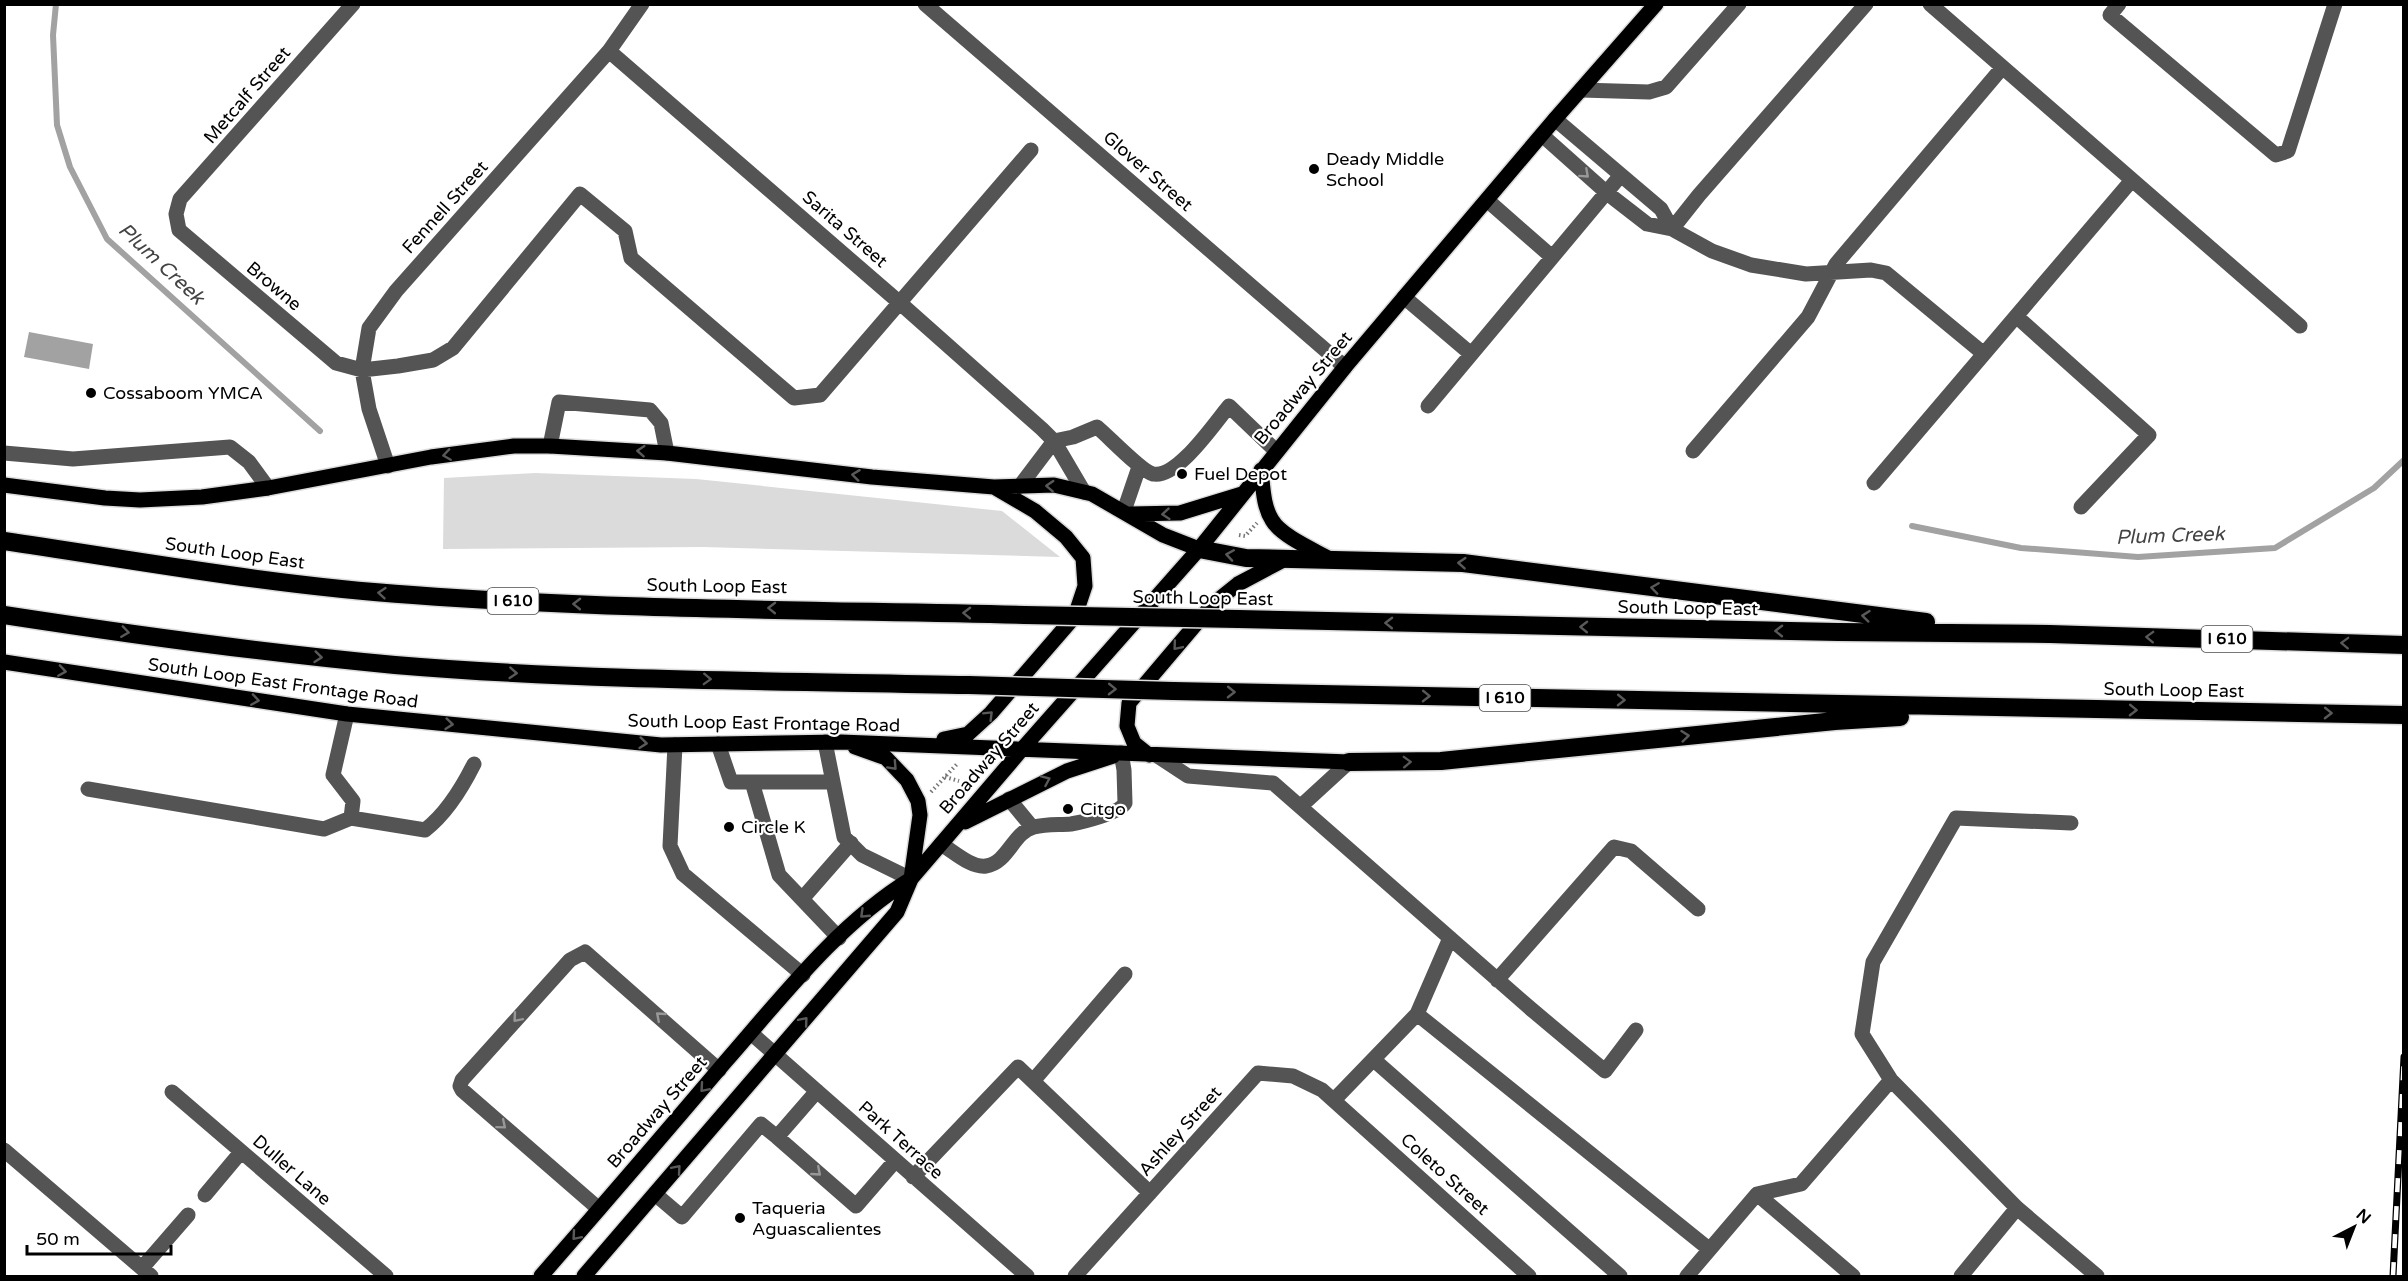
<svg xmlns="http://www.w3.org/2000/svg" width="2408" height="1281" font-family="'Varela Round',sans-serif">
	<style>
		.green { fill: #dbdbdb }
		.water { fill: #a2a2a2 }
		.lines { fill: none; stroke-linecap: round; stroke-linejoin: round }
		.stream { stroke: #a2a2a2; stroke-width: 6 }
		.major-casing { stroke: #dbdbdb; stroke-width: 18 }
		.highway-casing { stroke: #dbdbdb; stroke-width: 21 }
		.path { stroke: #767676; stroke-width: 4; stroke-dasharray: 1.5 3; stroke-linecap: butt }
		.minor { stroke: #545454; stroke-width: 15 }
		.major { stroke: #000; stroke-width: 15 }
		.highway { stroke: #000; stroke-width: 18 }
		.rail-casing { stroke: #000; stroke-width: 7 }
		.rail { stroke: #fff; stroke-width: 4.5; stroke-dasharray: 14; stroke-linecap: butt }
		.highway-bridge-casing { stroke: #dbdbdb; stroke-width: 21; stroke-linecap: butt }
		.highway-bridge { stroke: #000; stroke-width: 18 }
		.oneway { stroke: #989898 }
		.oneway2 { stroke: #595959 }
		.poi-dot { fill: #000; stroke: #fff; stroke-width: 2 }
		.labels { text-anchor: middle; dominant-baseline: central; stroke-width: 4.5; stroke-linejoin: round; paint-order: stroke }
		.shield { fill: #fff; stroke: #4c4c4c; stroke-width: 1.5 }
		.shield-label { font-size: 16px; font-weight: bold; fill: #000 }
		.street-label { font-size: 18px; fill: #000; stroke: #fff }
		.poi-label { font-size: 18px; fill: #000; stroke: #fff; text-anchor: start }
		.water-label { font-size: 20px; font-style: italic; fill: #434343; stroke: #fff }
	</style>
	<rect width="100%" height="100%" fill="#fff"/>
	<path class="green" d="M535,473L696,479L1002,511L1060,557L703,547L443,549L444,478Z"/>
	<path class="water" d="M29,332L93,344L89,369L24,357Z"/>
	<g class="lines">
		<path class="stream" d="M56,4L53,35L57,125L70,167L107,239L320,431
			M1912,526L2021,548L2138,557L2275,548L2374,488L2404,460"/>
		<g class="major-casing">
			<path id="major" d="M1261,470C1263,486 1263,506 1272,520C1281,536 1314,550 1330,559
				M4,485L105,498L140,500L202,497L268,488L431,457L514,446H550L667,453L872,477L994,487L1054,485L1092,494L1163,535L1199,549
				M1131,514L1180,513L1242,494
				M4,662L347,714L661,745L841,742L1349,762
				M944,739L968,734L991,713L1075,616L1085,586L1083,558L1066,537L1035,511L994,487
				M855,747L886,758L907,780L918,801L920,815L911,879
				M1149,755L1134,743L1127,726L1129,703L1213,604L1238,584L1287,558
				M965,822L1067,771L1113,756
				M541,1276C603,1205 665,1133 726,1061C782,997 838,924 911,879
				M584,1276L897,912L911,879L1023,748L1199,549L1345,367L1555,119L1656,4"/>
		</g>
		<g class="highway-casing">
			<path id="highway" d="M4,541C140,561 276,586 413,595C616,610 821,610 1025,615
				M1199,549L1246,558L1463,563L1926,622
				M4,615C134,635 265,653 395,665C586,681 778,681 969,685
				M1238,619L1838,632L2050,634L2404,645
				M1173,691L2404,715
				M1349,762L1441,761L1835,721L1900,717"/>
		</g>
		<path class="path" d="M1239,535L1245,536L1257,523
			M945,777L959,781
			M931,792L957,764"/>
		<path class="minor" d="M353,4L180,199L176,214L179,230L336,363L362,370L398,366L433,360L453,348L580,194L625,231L631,258L794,398L820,395L1031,150
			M925,4L1345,367
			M1930,4L2300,326
			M2119,4L2110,15L2276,155L2288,151L2335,4
			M609,51L900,303L1042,429L1054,441L1084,492
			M1581,90L1649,92L1666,87L1739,4
			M1555,119L1661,209L1672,229
			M1542,135L1607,193L1647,224L1672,229L1712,251L1751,265L1806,274L1871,270L1886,273L1984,354
			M1487,200L1552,257
			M1672,229L1699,195L1866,4
			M1404,297L1471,354
			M2016,316L2149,435L2081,507
			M1428,406L1621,175
			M1054,441L1073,437L1097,427C1108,436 1142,472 1153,474C1177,479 1214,424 1229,406L1276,451
			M550,446L559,402L650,410L661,423L667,453
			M1693,451L1808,317L1836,264L2002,68
			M4,453L73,459L230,447L249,462L268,488
			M388,466L369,409L362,370L369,328L396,291L609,51L642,4
			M1874,483L2132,180
			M1020,486L1054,441
			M1124,511L1139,467
			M347,714L333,775L353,801L351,818
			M825,742L844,837L862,855L911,879
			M718,744L731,782H832
			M675,745L670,846L683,874L803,975
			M1156,755L1188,776L1273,783L1531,1009L1605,1071L1636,1030
			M752,782L779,875L839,938
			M88,789L324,829L351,818L425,830C446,814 462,788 474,764
			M1009,799L1032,827
			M1301,806L1349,762
			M2071,823L1956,818L1873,962L1862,1034L1891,1080L2017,1208L2097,1276
			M941,844C953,851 971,868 986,866C1008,863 1013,832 1034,827C1046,824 1059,825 1071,824C1083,822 1120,813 1125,803L1124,770L1121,753
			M802,899L851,843
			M1497,980L1614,847L1631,851L1698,909
			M1417,1014L1709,1249
			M751,1033L1027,1276
			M1374,1060L1620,1276
			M1033,1081L1125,974
			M172,1092L386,1276
			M1334,1100L1417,1014L1450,938
			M777,1137L856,1206L895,1161
			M4,1150L151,1276
			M913,1177L1018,1067L1150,1193
			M655,1194L682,1217L761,1124L777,1137L817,1091
			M1757,1194L1853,1276
			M205,1195L241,1152
			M599,1209L462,1090L460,1086L462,1080L570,960L585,952L719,1070
			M142,1268L188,1215
			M1075,1276L1258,1073L1293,1076L1322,1090L1529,1276
			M1687,1276L1757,1194L1801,1184L1891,1080
			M1961,1276L2017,1208"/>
		<use href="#major" class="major"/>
		<use href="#highway" class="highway"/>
		<g class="rail-casing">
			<path id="rail" d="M2393,1276L2404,1057"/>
		</g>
		<use href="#rail" class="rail"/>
		<g class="highway-bridge-casing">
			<path id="highway-bridge" d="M1025,615L1238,619
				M969,685L1173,691"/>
		</g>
		<use href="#highway-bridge" class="highway-bridge"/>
	</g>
	<defs><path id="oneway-chevron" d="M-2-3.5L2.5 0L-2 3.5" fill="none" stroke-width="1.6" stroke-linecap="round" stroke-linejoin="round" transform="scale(1.5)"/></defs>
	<g class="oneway">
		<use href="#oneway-chevron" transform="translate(1585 174) rotate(42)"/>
		<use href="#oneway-chevron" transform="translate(660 1016) rotate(-139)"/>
		<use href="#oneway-chevron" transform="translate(517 1018) rotate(131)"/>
		<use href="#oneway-chevron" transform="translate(502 1125) rotate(40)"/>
		<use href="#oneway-chevron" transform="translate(817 1172) rotate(41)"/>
	</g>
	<g class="oneway2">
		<use href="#oneway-chevron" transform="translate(641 451) rotate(-176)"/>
		<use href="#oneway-chevron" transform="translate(447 455) rotate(172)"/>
		<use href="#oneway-chevron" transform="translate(856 475) rotate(-173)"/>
		<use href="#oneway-chevron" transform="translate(1050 486) rotate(-177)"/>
		<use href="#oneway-chevron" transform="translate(1166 514) rotate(175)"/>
		<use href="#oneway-chevron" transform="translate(1230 555) rotate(-171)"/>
		<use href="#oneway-chevron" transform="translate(1462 563) rotate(-176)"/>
		<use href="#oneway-chevron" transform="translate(1655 588) rotate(-172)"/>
		<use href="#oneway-chevron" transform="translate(382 593) rotate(-175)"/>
		<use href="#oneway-chevron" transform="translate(577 604) rotate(-179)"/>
		<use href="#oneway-chevron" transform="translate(772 608) rotate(-179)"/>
		<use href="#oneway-chevron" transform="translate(967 613) rotate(-179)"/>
		<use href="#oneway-chevron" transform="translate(1866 616) rotate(-174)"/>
		<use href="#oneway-chevron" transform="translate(1389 623) rotate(-179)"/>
		<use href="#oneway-chevron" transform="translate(1584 627) rotate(-179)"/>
		<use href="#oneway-chevron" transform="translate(1779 631) rotate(-179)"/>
		<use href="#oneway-chevron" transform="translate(125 632) rotate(8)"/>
		<use href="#oneway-chevron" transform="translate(2150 637) rotate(-178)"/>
		<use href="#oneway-chevron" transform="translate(2345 643) rotate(-178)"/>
		<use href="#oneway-chevron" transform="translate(1177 646) rotate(130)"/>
		<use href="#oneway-chevron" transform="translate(318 657) rotate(6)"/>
		<use href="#oneway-chevron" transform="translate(62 671) rotate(9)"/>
		<use href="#oneway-chevron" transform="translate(513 673) rotate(4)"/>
		<use href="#oneway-chevron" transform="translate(707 679) rotate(2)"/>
		<use href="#oneway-chevron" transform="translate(1112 689) rotate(1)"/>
		<use href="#oneway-chevron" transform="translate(1231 692) rotate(1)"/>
		<use href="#oneway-chevron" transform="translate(1426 696) rotate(1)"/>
		<use href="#oneway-chevron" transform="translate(255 700) rotate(9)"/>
		<use href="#oneway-chevron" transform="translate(1621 700) rotate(1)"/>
		<use href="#oneway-chevron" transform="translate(2133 710) rotate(1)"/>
		<use href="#oneway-chevron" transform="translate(2328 713) rotate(1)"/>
		<use href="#oneway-chevron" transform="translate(989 715) rotate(-45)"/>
		<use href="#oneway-chevron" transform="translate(449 724) rotate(6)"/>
		<use href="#oneway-chevron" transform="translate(1685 736) rotate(-6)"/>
		<use href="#oneway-chevron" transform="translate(643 743) rotate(6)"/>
		<use href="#oneway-chevron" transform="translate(1407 762) rotate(-2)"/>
		<use href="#oneway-chevron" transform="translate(893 766) rotate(47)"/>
		<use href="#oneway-chevron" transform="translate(1046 780) rotate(-24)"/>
		<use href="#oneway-chevron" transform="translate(864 914) rotate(136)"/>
		<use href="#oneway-chevron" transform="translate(804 1021) rotate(-50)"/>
		<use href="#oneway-chevron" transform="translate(704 1088) rotate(131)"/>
		<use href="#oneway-chevron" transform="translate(677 1169) rotate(-49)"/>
		<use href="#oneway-chevron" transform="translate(576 1236) rotate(131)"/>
	</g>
	<g class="poi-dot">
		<circle cx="1314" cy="169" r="6"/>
		<circle cx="91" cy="393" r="6"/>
		<circle cx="1182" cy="474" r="6"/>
		<circle cx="1068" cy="809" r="6"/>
		<circle cx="729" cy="827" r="6"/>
		<circle cx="740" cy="1218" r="6"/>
	</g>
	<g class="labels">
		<g class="shield">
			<rect x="487.5" y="588" width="51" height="26" rx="4.5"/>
			<rect x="2201.5" y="626" width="51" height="26" rx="4.5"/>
			<rect x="1479.5" y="685" width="51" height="26" rx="4.5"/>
		</g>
		<g class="shield-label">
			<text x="513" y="601">I 610</text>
			<text x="2227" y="639">I 610</text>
			<text x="1505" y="698">I 610</text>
		</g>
		<g class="street-label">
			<text transform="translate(247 95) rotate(-49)">Metcalf Street</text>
			<text transform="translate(1148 171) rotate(41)">Glover Street</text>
			<text transform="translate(445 207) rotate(-48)">Fennell Street</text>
			<text transform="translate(845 229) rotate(41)">Sarita Street</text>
			<text transform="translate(274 286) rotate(40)">Browne</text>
			<text transform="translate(1303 388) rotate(-50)">Broadway Street</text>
			<text transform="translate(235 553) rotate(8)">South Loop East</text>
			<text transform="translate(717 586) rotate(1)">South Loop East</text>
			<text transform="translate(1203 598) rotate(1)">South Loop East</text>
			<text transform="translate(1688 608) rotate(1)">South Loop East</text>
			<text transform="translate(283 683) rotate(8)">South Loop East Frontage Road</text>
			<text transform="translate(2174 690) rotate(1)">South Loop East</text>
			<text transform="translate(764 723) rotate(1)">South Loop East Frontage Road</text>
			<text transform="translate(989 758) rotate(-49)">Broadway Street</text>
			<text transform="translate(657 1112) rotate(-49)">Broadway Street</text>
			<text transform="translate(1180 1131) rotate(-48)">Ashley Street</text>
			<text transform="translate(901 1140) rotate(42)">Park Terrace</text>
			<text transform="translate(292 1170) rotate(41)">Duller Lane</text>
			<text transform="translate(1445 1174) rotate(42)">Coleto Street</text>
		</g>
		<g class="poi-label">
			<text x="1326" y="159">Deady Middle<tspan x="1326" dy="21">School</tspan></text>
			<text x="103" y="393">Cossaboom YMCA</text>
			<text x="1194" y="474">Fuel Depot</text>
			<text x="1080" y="809">Citgo</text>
			<text x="741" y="827">Circle K</text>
			<text x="752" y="1208">Taqueria<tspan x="752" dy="21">Aguascalientes</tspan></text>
		</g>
		<g class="water-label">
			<text transform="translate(161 264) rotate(43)">Plum Creek</text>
			<text transform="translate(2170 536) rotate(-2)">Plum Creek</text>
		</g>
	</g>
	<rect width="2408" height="1281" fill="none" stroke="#000000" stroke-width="12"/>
	<g transform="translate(2354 1227) rotate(42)" stroke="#ffffff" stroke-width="4.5" paint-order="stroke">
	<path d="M0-4.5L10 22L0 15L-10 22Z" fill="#000000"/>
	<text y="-9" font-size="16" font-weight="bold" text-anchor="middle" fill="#000000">N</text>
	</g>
	<path d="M27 1245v9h144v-9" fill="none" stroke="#000000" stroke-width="3"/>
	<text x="36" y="1245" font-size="18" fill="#000000" stroke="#ffffff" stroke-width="4.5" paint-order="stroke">50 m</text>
</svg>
